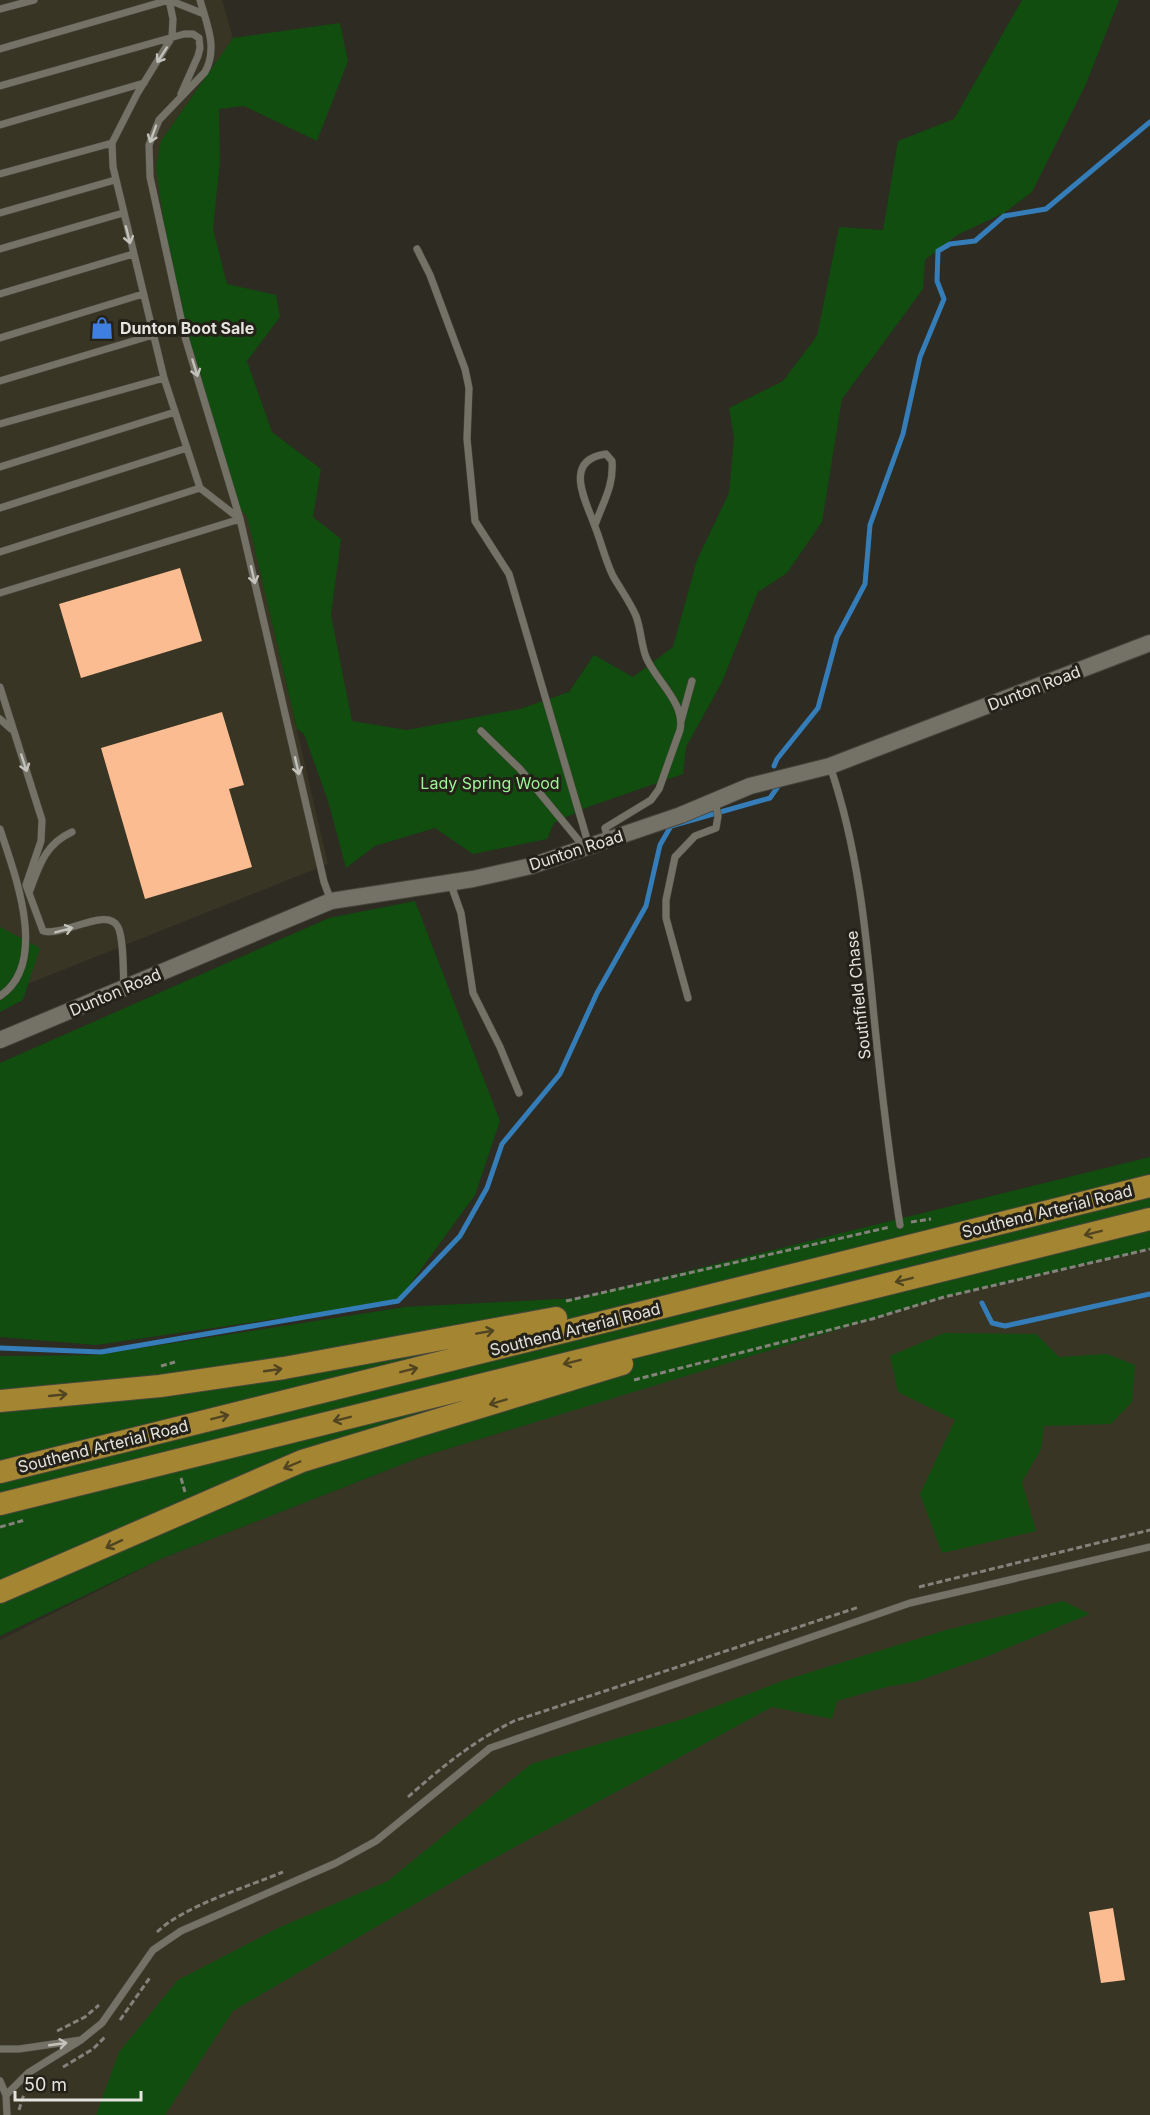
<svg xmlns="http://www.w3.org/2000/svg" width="1150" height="2115" font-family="Inter,sans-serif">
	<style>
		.built { fill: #383525 }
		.green { fill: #104d0e }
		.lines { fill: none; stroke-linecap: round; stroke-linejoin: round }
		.stream { stroke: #347db8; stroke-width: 5 }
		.building { fill: #fcbc92 }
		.service-casing { stroke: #47463d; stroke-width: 8 }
		.tertiary-casing { stroke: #47463d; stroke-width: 18 }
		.trunk-casing { stroke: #47463d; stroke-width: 24 }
		.path { stroke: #84827b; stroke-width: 3; stroke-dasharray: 6 3; stroke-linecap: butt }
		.service { stroke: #747267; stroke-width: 7 }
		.tertiary { stroke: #747267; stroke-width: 16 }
		.trunk { stroke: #a48532; stroke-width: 22 }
		.oneway { stroke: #c2c1ba }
		.oneway2 { stroke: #504421 }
		.labels { text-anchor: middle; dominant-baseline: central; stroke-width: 6; stroke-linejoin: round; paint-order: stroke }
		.poi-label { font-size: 16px; font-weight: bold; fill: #e4e3dd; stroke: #232118; text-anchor: start }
		.street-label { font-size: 16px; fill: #e4e3dd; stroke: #232118 }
		.park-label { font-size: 16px; fill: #9ff398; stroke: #232118 }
	</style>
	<rect width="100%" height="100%" fill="#2d2b22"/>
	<path class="built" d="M0,0H222L233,38L161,141L328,864L0,995Z
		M1150,1249V2115H0V1640L163,1558L421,1457L935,1299Z"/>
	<path class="green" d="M1022,0H1119L1086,84L1032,192L1004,213L957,235L925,260L923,289L842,399L822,522L787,573L758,592L722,682L686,747L683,774L588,807L554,823L547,839L473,854L435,828L375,846L346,868L328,801L304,734L297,729L247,516L235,504L174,292L156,167L161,141L233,38L340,23L348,61L317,141L244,106L219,109L220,162L213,229L227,284L276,295L280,317L247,361L272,432L321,469L313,517L341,539L331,615L352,721L407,730L520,709L569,692L594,655L633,677L673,647L697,560L729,493L734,438L729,408L783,381L817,336L839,227L883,230L898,141L954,119Z
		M415,901L500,1121L475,1195L398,1301L96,1345L0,1337V1063L329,918Z
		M0,927L40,948L23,1000L0,1012Z
		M1150,1157V1249L944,1297L421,1457L163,1558L0,1636V1356L96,1355L405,1307L578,1298Z
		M944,1333L1036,1334L1059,1357L1107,1354L1135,1365L1132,1402L1111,1424L1044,1426L1041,1449L1022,1482L1036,1531L942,1553L920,1494L955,1420L898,1392L890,1356Z
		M1063,1601L1090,1614L988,1656L915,1682L886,1687L837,1701L832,1719L772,1707L471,1871L233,2011L165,2115H96L119,2052L178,1980L278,1928L388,1881L531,1764L683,1719L782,1681L946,1630Z"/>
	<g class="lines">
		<path class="stream" d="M774,766L777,759L818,708L837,637L865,584L870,525L903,434L920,357L944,299L937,281L938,251L950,244L975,241L1004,216L1046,209L1150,122
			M982,1303L992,1323L1005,1326L1150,1294
			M0,1348L101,1352L398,1301L460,1236L487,1188L502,1144L560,1074L597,993L646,906L660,845L671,826L770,798L779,785"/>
	</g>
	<path class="building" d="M180,568L202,641L81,678L59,604Z
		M222,712L244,785L229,789L252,867L145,899L101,748Z
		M1113,1908L1125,1980L1101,1983L1089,1912Z"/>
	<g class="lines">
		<g class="service-casing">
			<path id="service" d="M169,0L173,19L172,37L137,94L112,143L113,167L164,378L200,488L240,519
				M200,0C207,25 218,48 205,72L159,120L149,145L150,177L185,337L240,519L324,882L331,901
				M0,9L34,0
				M0,49L169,0L204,14
				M0,86L184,34H193L199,38L200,48L198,56L181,94
				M0,125L144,83
				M0,174L112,143
				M0,213L115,180
				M0,249L123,213
				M417,249L430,275L465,369L469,388L467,439L475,521L509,574L589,846
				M0,294L133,254
				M0,338L143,294
				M0,381L153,335
				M0,424L164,378
				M0,467L175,412
				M0,508L187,448
				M595,525C603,502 614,486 612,461L606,454C563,460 585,499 594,524C601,541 605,560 613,576C621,590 630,602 636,616C641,629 641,644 646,657C655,680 686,703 680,730L659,789L651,800L605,828L608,839
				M0,552L200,488
				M0,593L240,519
				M0,687L42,820L41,841L26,885L43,931C63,937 107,906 118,927C124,939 123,973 124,988
				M0,719L11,729
				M681,721L692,681
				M481,731L520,769L584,847
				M830,766C858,848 866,931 874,1017C881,1086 889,1155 900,1225
				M0,829C14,872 50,963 0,996
				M450,882L461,913L473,993L500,1047L519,1093
				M29,893C39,866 45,844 72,832
				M688,998L666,918V900L675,857L695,836L716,828L718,816L715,801
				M81,2040L102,2023L153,1950L181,1931L336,1863L376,1841L490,1748L910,1603L1150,1547
				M0,2049H19L81,2040L28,2073L6,2095
				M0,2081L6,2095L7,2115"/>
		</g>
		<g class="tertiary-casing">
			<path id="tertiary" d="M0,1040L331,901L473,879L531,866L681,815L750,786L830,766L1150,643"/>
		</g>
		<g class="trunk-casing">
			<path id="trunk" d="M0,1401L160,1386L284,1368L556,1318
				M0,1472L1150,1186
				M0,1504L1150,1219
				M0,1592L302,1461L622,1364"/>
		</g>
		<path class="path" d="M911,1222L931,1219
			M566,1301L890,1227
			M161,1366L175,1362
			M634,1380L872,1319L944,1297L1150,1249
			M181,1478L185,1492
			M0,1527L25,1520
			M919,1587L1150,1530
			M408,1797C443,1766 472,1742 514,1721L859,1607
			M157,1932C184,1906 247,1887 283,1872
			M120,2020L151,1976
			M57,2031L85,2017L99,2005
			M63,2067L93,2049L106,2036
			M19,2110L24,2094"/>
		<use href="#service" class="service"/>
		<use href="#tertiary" class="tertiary"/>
		<use href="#trunk" class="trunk"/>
	</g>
	<defs><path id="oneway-shaft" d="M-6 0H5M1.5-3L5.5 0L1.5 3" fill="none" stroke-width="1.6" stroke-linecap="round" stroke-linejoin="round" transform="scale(1.5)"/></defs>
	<g class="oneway">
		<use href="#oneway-shaft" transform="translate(162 55) rotate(123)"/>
		<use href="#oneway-shaft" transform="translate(153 134) rotate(110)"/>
		<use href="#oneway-shaft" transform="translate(128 235) rotate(76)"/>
		<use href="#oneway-shaft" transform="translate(195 368) rotate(73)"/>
		<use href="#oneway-shaft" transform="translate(253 575) rotate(77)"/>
		<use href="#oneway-shaft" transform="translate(24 763) rotate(72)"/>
		<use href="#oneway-shaft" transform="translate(297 766) rotate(77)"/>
		<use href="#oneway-shaft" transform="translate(64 930) rotate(-15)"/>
		<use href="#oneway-shaft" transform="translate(58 2044) rotate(-8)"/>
	</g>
	<g class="oneway2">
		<use href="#oneway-shaft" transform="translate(1093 1233) rotate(166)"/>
		<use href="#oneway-shaft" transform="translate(904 1280) rotate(166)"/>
		<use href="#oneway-shaft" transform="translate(485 1332) rotate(-10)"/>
		<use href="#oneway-shaft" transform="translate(572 1362) rotate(166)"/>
		<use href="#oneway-shaft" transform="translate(273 1370) rotate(-8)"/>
		<use href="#oneway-shaft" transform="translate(409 1370) rotate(-14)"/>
		<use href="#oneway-shaft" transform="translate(58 1395) rotate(-6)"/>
		<use href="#oneway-shaft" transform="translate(498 1402) rotate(163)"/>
		<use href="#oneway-shaft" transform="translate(220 1417) rotate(-14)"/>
		<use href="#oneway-shaft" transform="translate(342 1419) rotate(166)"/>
		<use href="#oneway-shaft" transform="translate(292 1465) rotate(157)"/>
		<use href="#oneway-shaft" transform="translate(114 1544) rotate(155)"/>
	</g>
	<defs>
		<g id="shop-bare" transform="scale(1.8)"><path d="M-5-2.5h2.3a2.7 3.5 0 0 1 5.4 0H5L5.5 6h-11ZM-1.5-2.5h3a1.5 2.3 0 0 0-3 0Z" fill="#3f7fe0" stroke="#232118" stroke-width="2.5" paint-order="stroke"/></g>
	</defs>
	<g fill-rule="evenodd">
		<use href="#shop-bare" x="102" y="328"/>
	</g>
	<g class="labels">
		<g class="poi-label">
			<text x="120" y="328">Dunton Boot Sale</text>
		</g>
		<g class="street-label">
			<text transform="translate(1034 688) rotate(-21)">Dunton Road</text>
			<text transform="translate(576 850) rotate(-18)">Dunton Road</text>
			<text transform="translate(115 992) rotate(-23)">Dunton Road</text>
			<text transform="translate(858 995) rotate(-96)">Southfield Chase</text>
			<text transform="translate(1047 1211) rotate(-14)">Southend Arterial Road</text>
			<text transform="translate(575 1329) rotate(-14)">Southend Arterial Road</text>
			<text transform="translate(103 1446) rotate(-14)">Southend Arterial Road</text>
		</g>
		<g class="park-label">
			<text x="490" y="783">Lady Spring Wood</text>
		</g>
	</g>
	<path d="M15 2091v9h126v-9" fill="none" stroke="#e4e3dd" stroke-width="3"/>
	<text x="24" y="2091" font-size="18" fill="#e4e3dd" stroke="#232118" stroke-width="4.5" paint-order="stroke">50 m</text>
</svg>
